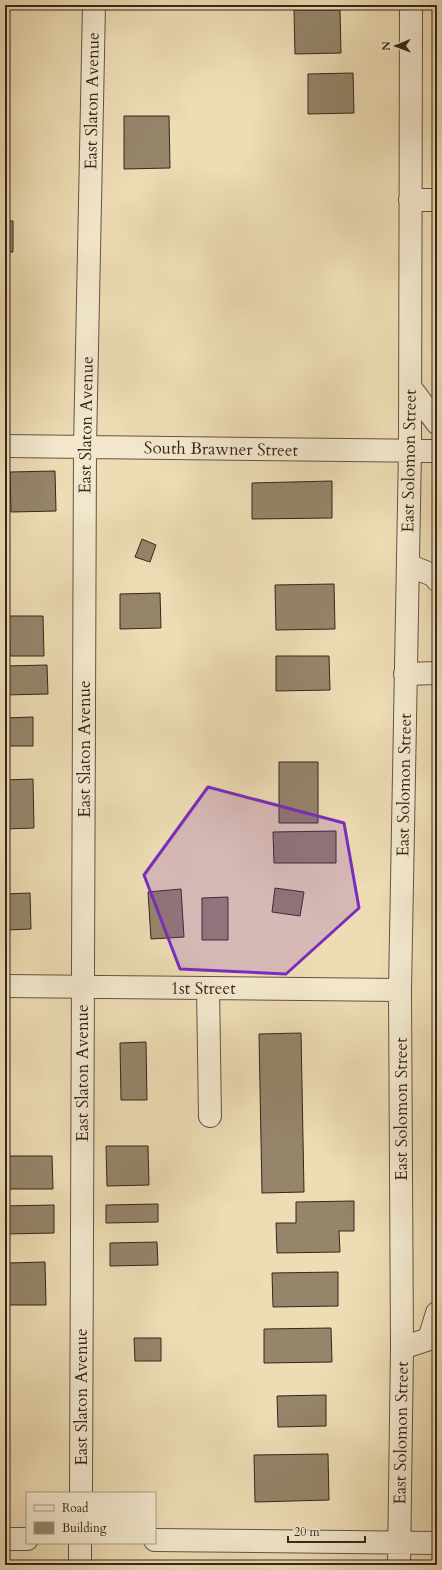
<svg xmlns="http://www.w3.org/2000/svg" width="442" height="1570" font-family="Cardo,serif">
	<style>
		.building { fill: #95856b; stroke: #36261c }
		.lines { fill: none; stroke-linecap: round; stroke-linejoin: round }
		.minor-casing { stroke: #645442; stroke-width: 24 }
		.minor { stroke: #f3e8ce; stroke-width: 22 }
		.marked { fill: #7b2cbf; fill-opacity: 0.2; stroke: #7b2cbf; stroke-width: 3; stroke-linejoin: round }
		.labels { text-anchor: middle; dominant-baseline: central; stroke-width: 3.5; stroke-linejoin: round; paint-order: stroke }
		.street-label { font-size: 17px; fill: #36261c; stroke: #f3e8ce }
	</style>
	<rect width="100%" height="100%" fill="#eddcb4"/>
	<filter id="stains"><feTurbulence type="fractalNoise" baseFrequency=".005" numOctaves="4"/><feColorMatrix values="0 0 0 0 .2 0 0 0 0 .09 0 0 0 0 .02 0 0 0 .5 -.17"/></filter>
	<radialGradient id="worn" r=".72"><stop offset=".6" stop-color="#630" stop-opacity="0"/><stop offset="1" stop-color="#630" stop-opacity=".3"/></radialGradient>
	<path class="building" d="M294,10H340L341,53L295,54Z
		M353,73L354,113L308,114V74Z
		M124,116H169L170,168L124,169Z
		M5,221H13V252H5Z
		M55,471L56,511L11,512L10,472Z
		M332,481V518L252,519V483Z
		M142,539L156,545L150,562L135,557Z
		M334,584L335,629L276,630L275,585Z
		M160,593L161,628L120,629V594Z
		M9,616H43L44,656H10Z
		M276,656H329L330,690L276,691Z
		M47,665L48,694L5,695V666Z
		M33,717V746H5V718Z
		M279,762H318V823H279Z
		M33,779L34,828L5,829V780Z
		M336,831V863H274L273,832Z
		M275,888L304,892L300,916L272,912Z
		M181,889L184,937L151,939L148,892Z
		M30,893L31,929L5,930V894Z
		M228,897V940H202V898Z
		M301,1033L304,1192L262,1193L259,1034Z
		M146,1042L147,1100H121L120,1043Z
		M106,1146H148L149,1185L107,1186Z
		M5,1156H52L53,1189H5Z
		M354,1201V1231H339L340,1252L277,1253L276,1223H296V1202Z
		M158,1204V1222L106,1223V1205Z
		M54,1205V1233L5,1234V1206Z
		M157,1242L158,1265L110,1266V1243Z
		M45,1262L46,1305H9L8,1263Z
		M338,1272V1306L273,1307L272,1273Z
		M331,1328L332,1362L264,1363V1329Z
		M134,1338H161V1361H135Z
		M326,1395V1426L278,1427L277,1396Z
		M328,1454L329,1500L255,1502L254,1455Z"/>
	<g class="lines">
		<g class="minor-casing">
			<path id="minor" d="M410,200H437
				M410,387L437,423
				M5,446L437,451
				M408,565L435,576L437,580
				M405,674L437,673
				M5,986L400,990
				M208,988L210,1116
				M402,1348L429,1339L437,1313
				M81,1493L85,447L94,5
				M5,1539H27
				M155,1540L437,1543
				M80,1565V1543
				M399,1565L402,1348L400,990L410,451L411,5"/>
		</g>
		<use href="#minor" class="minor"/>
	</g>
	<path class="marked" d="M208,787L344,823L359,908L286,974L180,969L144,875Z"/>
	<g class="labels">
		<g class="street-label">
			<text transform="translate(92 101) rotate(-89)">East Slaton Avenue</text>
			<text transform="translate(86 425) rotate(-89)">East Slaton Avenue</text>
			<text transform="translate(221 449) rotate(1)">South Brawner Street</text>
			<text transform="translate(409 461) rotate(-89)">East Solomon Street</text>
			<text transform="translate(84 749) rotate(-90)">East Slaton Avenue</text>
			<text transform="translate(404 785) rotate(-89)">East Solomon Street</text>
			<text x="203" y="988">1st Street</text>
			<text transform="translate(82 1073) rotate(-90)">East Slaton Avenue</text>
			<text transform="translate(401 1109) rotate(-90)">East Solomon Street</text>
			<text transform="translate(81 1397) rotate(-90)">East Slaton Avenue</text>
			<text transform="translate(401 1433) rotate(-89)">East Solomon Street</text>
		</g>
	</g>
	<rect width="442" height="1570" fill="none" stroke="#eddcb4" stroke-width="20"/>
	<rect x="6" y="6" width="430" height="1558" fill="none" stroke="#36261c" stroke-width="2"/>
	<rect x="10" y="10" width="422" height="1550" fill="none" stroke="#36261c"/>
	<rect x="26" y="1492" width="130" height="52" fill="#f3e8ce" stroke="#a79a87"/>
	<rect x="34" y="1505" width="20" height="6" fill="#f3e8ce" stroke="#a79a87"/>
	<text x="62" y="1512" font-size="12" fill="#36261c">Road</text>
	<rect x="34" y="1522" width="20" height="12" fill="#95856b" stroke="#a79a87"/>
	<text x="62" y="1532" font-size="12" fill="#36261c">Building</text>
	<g transform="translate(396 46) rotate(269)" stroke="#f3e8ce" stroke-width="3" paint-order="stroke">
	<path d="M0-3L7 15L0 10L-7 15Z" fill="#36261c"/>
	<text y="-6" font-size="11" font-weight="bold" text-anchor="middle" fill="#36261c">N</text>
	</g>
	<path d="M288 1536v6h77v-6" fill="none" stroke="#36261c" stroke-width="2"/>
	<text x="294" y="1536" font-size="12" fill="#36261c" stroke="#f3e8ce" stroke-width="3" paint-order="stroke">20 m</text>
	<rect width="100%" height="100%" filter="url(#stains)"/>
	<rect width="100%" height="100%" fill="url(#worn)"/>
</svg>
